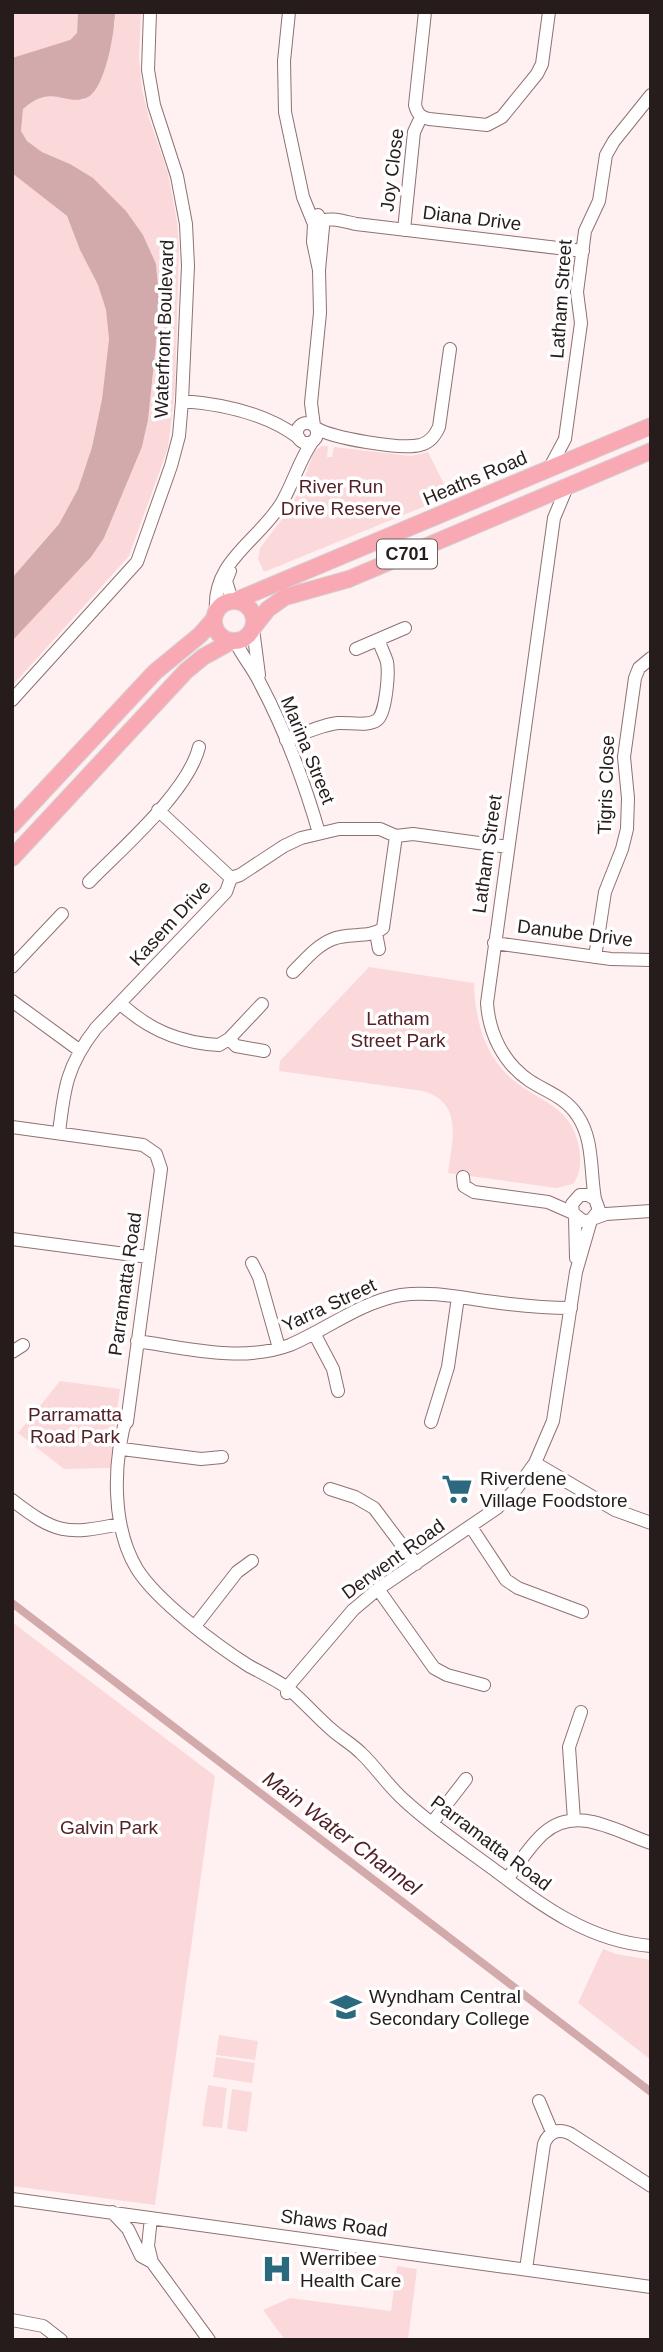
<svg xmlns="http://www.w3.org/2000/svg" width="663" height="2352" font-family="Arial,sans-serif">
	<style>
		.green { fill: #fbd9db }
		.water { fill: #d2aaac }
		.lines { fill: none; stroke-linecap: round; stroke-linejoin: round }
		.minor-casing { stroke: #8f7173; stroke-width: 14 }
		.major-casing { stroke: #d4d2d2; stroke-width: 18 }
		.minor { stroke: #fff; stroke-width: 12 }
		.major { stroke: #f9a9b3; stroke-width: 16 }
		.labels { text-anchor: middle; dominant-baseline: central; stroke-width: 7; stroke-linejoin: round; paint-order: stroke }
		.shield { fill: #fff; stroke: #686060; stroke-width: 2 }
		.shield-label { font-size: 18px; font-weight: bold; fill: #271c1c }
		.street-label { font-size: 19px; fill: #271c1c; stroke: #fff }
		.park-label { font-size: 19px; fill: #542127; stroke: #fff }
		.poi-label { font-size: 19px; fill: #271c1c; stroke: #fff; text-anchor: start }
		.water-label { font-size: 21px; font-style: italic; fill: #501d24; stroke: #fff }
	</style>
	<rect width="100%" height="100%" fill="#fff1f2"/>
	<path class="green" d="M12,12H78L77,33L71,40L12,58Z
		M115,12H141L139,58L142,90L149,118L168,173L177,221L179,248L175,389L168,448L129,556L12,686V641L104,538L142,448L148,420L160,306L156,264L70,164L42,152L27,141L21,132L23,108C45,89 58,98 83,100L115,24Z
		M12,173L67,216L80,250L98,285L106,310L109,339L102,399L92,447L78,489L59,524L12,578Z
		M322,446H328L327,457H332L334,447L411,456L428,452L450,496L264,572L258,559L260,548L289,510L302,485L314,451Z
		M369,967L474,983C475,1013 481,1045 502,1069C529,1101 571,1100 579,1147C581,1160 581,1173 573,1184L556,1188L448,1173C452,1141 464,1103 423,1091L279,1071L280,1061Z
		M60,1381L120,1389L110,1468L64,1469L18,1433Z
		M12,1622L215,1776L155,2205L12,2186Z
		M603,1949L616,1954L651,1960V2060L578,2003Z
		M219,2035L258,2041L255,2060L216,2055Z
		M216,2057L255,2063L252,2083L213,2077Z
		M208,2085L227,2088L222,2128L202,2126Z
		M232,2089L252,2092L247,2132L227,2129Z
		M397,2266L417,2269L408,2340H285L263,2310L290,2298L391,2311Z"/>
	<path class="water" d="M78,12H115C115,31 105,92 86,98C64,106 52,83 23,109L21,131L27,141L42,152L70,164L93,178L126,211L143,235L156,264L160,306L148,420L142,447L104,538L91,557L12,641V578L59,524L78,489L92,447L102,399L109,339L106,310L98,285L80,250L67,216L12,173V58L70,40L77,33Z
		M12,1598L651,2087V2097L12,1608Z"/>
	<g class="lines">
		<g class="minor-casing">
			<path id="minor" d="M289,12L284,61L285,112L303,197L314,224L313,242L319,270
				M425,12L415,105C417,113 420,117 429,119L487,125L502,117L537,74L542,64L549,12
				M314,224C329,216 340,220 356,224L583,251
				M404,230L414,132L421,117
				M182,401C223,404 266,413 299,438
				M297 433a10 10 0 1 1 20 0a10 10 0 1 1-20 0Z
				M314,426L311,403L320,313L319,270L323,227L318,215
				M316,428C332,438 401,450 420,445C429,443 435,436 439,427L450,349
				M549,469L565,439L581,323L577,292L585,231L599,201L606,155L614,141L651,95
				M567,487L554,518L487,1003C489,1033 503,1063 530,1081C547,1092 565,1097 577,1115C594,1139 590,1171 595,1199
				M230,571L226,581L232,600
				M216,611C212,562 257,542 281,504C293,484 299,461 312,442
				M253,629L259,675
				M235,641C242,656 253,668 260,683C285,730 304,781 319,833
				M356,649L405,628
				M12,700L137,562L171,466L179,436L182,401L188,266L186,224L177,176L154,105L148,70L150,12
				M286,740C303,734 320,725 338,723C349,722 368,727 377,720C386,714 389,673 387,662C385,655 381,648 379,641
				M158,810L231,878
				M89,882C122,848 188,792 199,747
				M376,933L379,949
				M494,943L611,959L651,960
				M595,957L605,892L622,849L627,829L628,798L624,757L635,678L639,668L651,658
				M12,967L62,914
				M293,972C305,960 317,945 333,939C349,932 370,939 383,928L396,836
				M12,1001L79,1050
				M121,1004C149,1030 180,1043 219,1045L229,1039L262,1004
				M229,1039L236,1046L264,1051
				M12,1127L143,1145L156,1154L161,1169L127,1422
				M59,1133C64,1088 67,1065 96,1028L226,892L231,878L240,875L284,846L301,838L339,829H380L396,836L413,834L508,847
				M463,1177L464,1186L474,1192L548,1202L573,1213
				M575,1217L576,1258
				M595,1218L606,1214L651,1211
				M12,1239L148,1257
				M252,1263L259,1277L279,1348
				M314,1333L333,1369L338,1391
				M137,1341C186,1348 242,1363 290,1345C327,1329 361,1302 401,1295C430,1291 458,1297 486,1301C514,1305 542,1308 571,1308
				M12,1352L23,1345
				M127,1415C113,1461 111,1526 137,1569C157,1601 216,1645 249,1666C260,1672 282,1683 290,1690C304,1702 317,1717 332,1730C341,1738 352,1744 361,1753C376,1767 388,1786 404,1800C432,1826 465,1848 496,1871C544,1907 589,1941 651,1946
				M431,1422L448,1367L458,1297
				M122,1449L201,1459L222,1457
				M535,1463L615,1510L651,1523
				M330,1489L355,1497L374,1508L416,1564
				M12,1500C56,1534 66,1535 120,1524
				M471,1527L506,1580L518,1588L582,1612
				M378,1589L434,1668L447,1675L484,1685
				M195,1626L237,1572L252,1561
				M287,1693L290,1684L353,1610L378,1589L497,1508L517,1488L535,1463L553,1421L576,1272L591,1220L599,1210L595,1199L588,1195H580L572,1204L573,1213L583,1221L591,1220
				M574,1820L569,1747L581,1712
				M432,1823L466,1779
				M507,1879C519,1864 529,1846 544,1833C577,1804 617,1832 651,1843
				M539,2101L552,2132
				M12,2199L651,2287
				M112,2212L128,2229L141,2256L152,2262
				M151,2218L148,2246L152,2262L209,2340
				M526,2269L544,2144C549,2131 559,2128 571,2134L651,2186
				M12,2320L43,2326L61,2340"/>
		</g>
		<g class="major-casing">
			<path id="major" d="M237,600L651,426
				M214 621a20 20 0 1 1 40 0a20 20 0 1 1-40 0Z
				M253,628L268,609L285,597L349,579L651,451
				M12,825L155,672L200,635L214,619
				M12,858L186,671L203,657L232,641"/>
		</g>
		<use href="#minor" class="minor"/>
		<use href="#major" class="major"/>
	</g>
	<defs>
		<g id="supermarket-bare" transform="scale(2.415)"><path d="M-6-5.5h2.5l.6 2H6L4.5 2H-2.5L-4.4-4H-6ZM-1.5 3.2a1.3 1.3 0 1 0 .1 0ZM3 3.2a1.3 1.3 0 1 0 .1 0Z" fill="#2b697f" stroke="#fff" stroke-width="2.5" paint-order="stroke"/></g>
		<g id="school-bare" transform="scale(2.415)"><path d="M0-5L7-2L0 1L-7-2ZM-4 1L0 2.5L4 1V4Q0 6-4 4Z" fill="#2b697f" stroke="#fff" stroke-width="2.5" paint-order="stroke"/></g>
		<g id="hospital-bare" transform="scale(2.415)"><path d="M-5-5h3v3.5h4V-5h3V5h-3V1.5h-4V5h-3Z" fill="#2b697f" stroke="#fff" stroke-width="2.5" paint-order="stroke"/></g>
	</defs>
	<g fill-rule="evenodd">
		<use href="#supermarket-bare" x="457" y="1489"/>
		<use href="#school-bare" x="346" y="2007"/>
		<use href="#hospital-bare" x="277" y="2269"/>
	</g>
	<g class="labels">
		<rect class="shield" x="377" y="539.5" width="60" height="29" rx="5"/>
		<g class="shield-label">
			<text x="407" y="554">C701</text>
		</g>
		<g class="street-label">
			<text transform="translate(392 170) rotate(-83)">Joy Close</text>
			<text transform="translate(472 218) rotate(7)">Diana Drive</text>
			<text transform="translate(561 299) rotate(-86)">Latham Street</text>
			<text transform="translate(164 329) rotate(-88)">Waterfront Boulevard</text>
			<text transform="translate(475 478) rotate(-23)">Heaths Road</text>
			<text transform="translate(308 750) rotate(68)">Marina Street</text>
			<text transform="translate(606 785) rotate(-88)">Tigris Close</text>
			<text transform="translate(487 854) rotate(-82)">Latham Street</text>
			<text transform="translate(170 923) rotate(-47)">Kasem Drive</text>
			<text transform="translate(575 933) rotate(7)">Danube Drive</text>
			<text transform="translate(125 1284) rotate(-82)">Parramatta Road</text>
			<text transform="translate(329 1305) rotate(-25)">Yarra Street</text>
			<text transform="translate(393 1559) rotate(-36)">Derwent Road</text>
			<text transform="translate(491 1843) rotate(37)">Parramatta Road</text>
			<text transform="translate(334 2223) rotate(8)">Shaws Road</text>
		</g>
		<g class="park-label">
			<text x="341" y="486">River Run<tspan x="341" dy="22">Drive Reserve</tspan></text>
			<text x="398" y="1018">Latham<tspan x="398" dy="22">Street Park</tspan></text>
			<text x="75" y="1414">Parramatta<tspan x="75" dy="22">Road Park</tspan></text>
			<text x="109" y="1827">Galvin Park</text>
		</g>
		<g class="poi-label">
			<text x="480" y="1478">Riverdene<tspan x="480" dy="22">Village Foodstore</tspan></text>
			<text x="369" y="1996">Wyndham Central<tspan x="369" dy="22">Secondary College</tspan></text>
			<text x="300" y="2258">Werribee<tspan x="300" dy="22">Health Care</tspan></text>
		</g>
		<g class="water-label">
			<text transform="translate(342 1833) rotate(37)">Main Water Channel</text>
		</g>
	</g>
	<rect width="663" height="2352" fill="none" stroke="#271c1c" stroke-width="28"/>
</svg>
